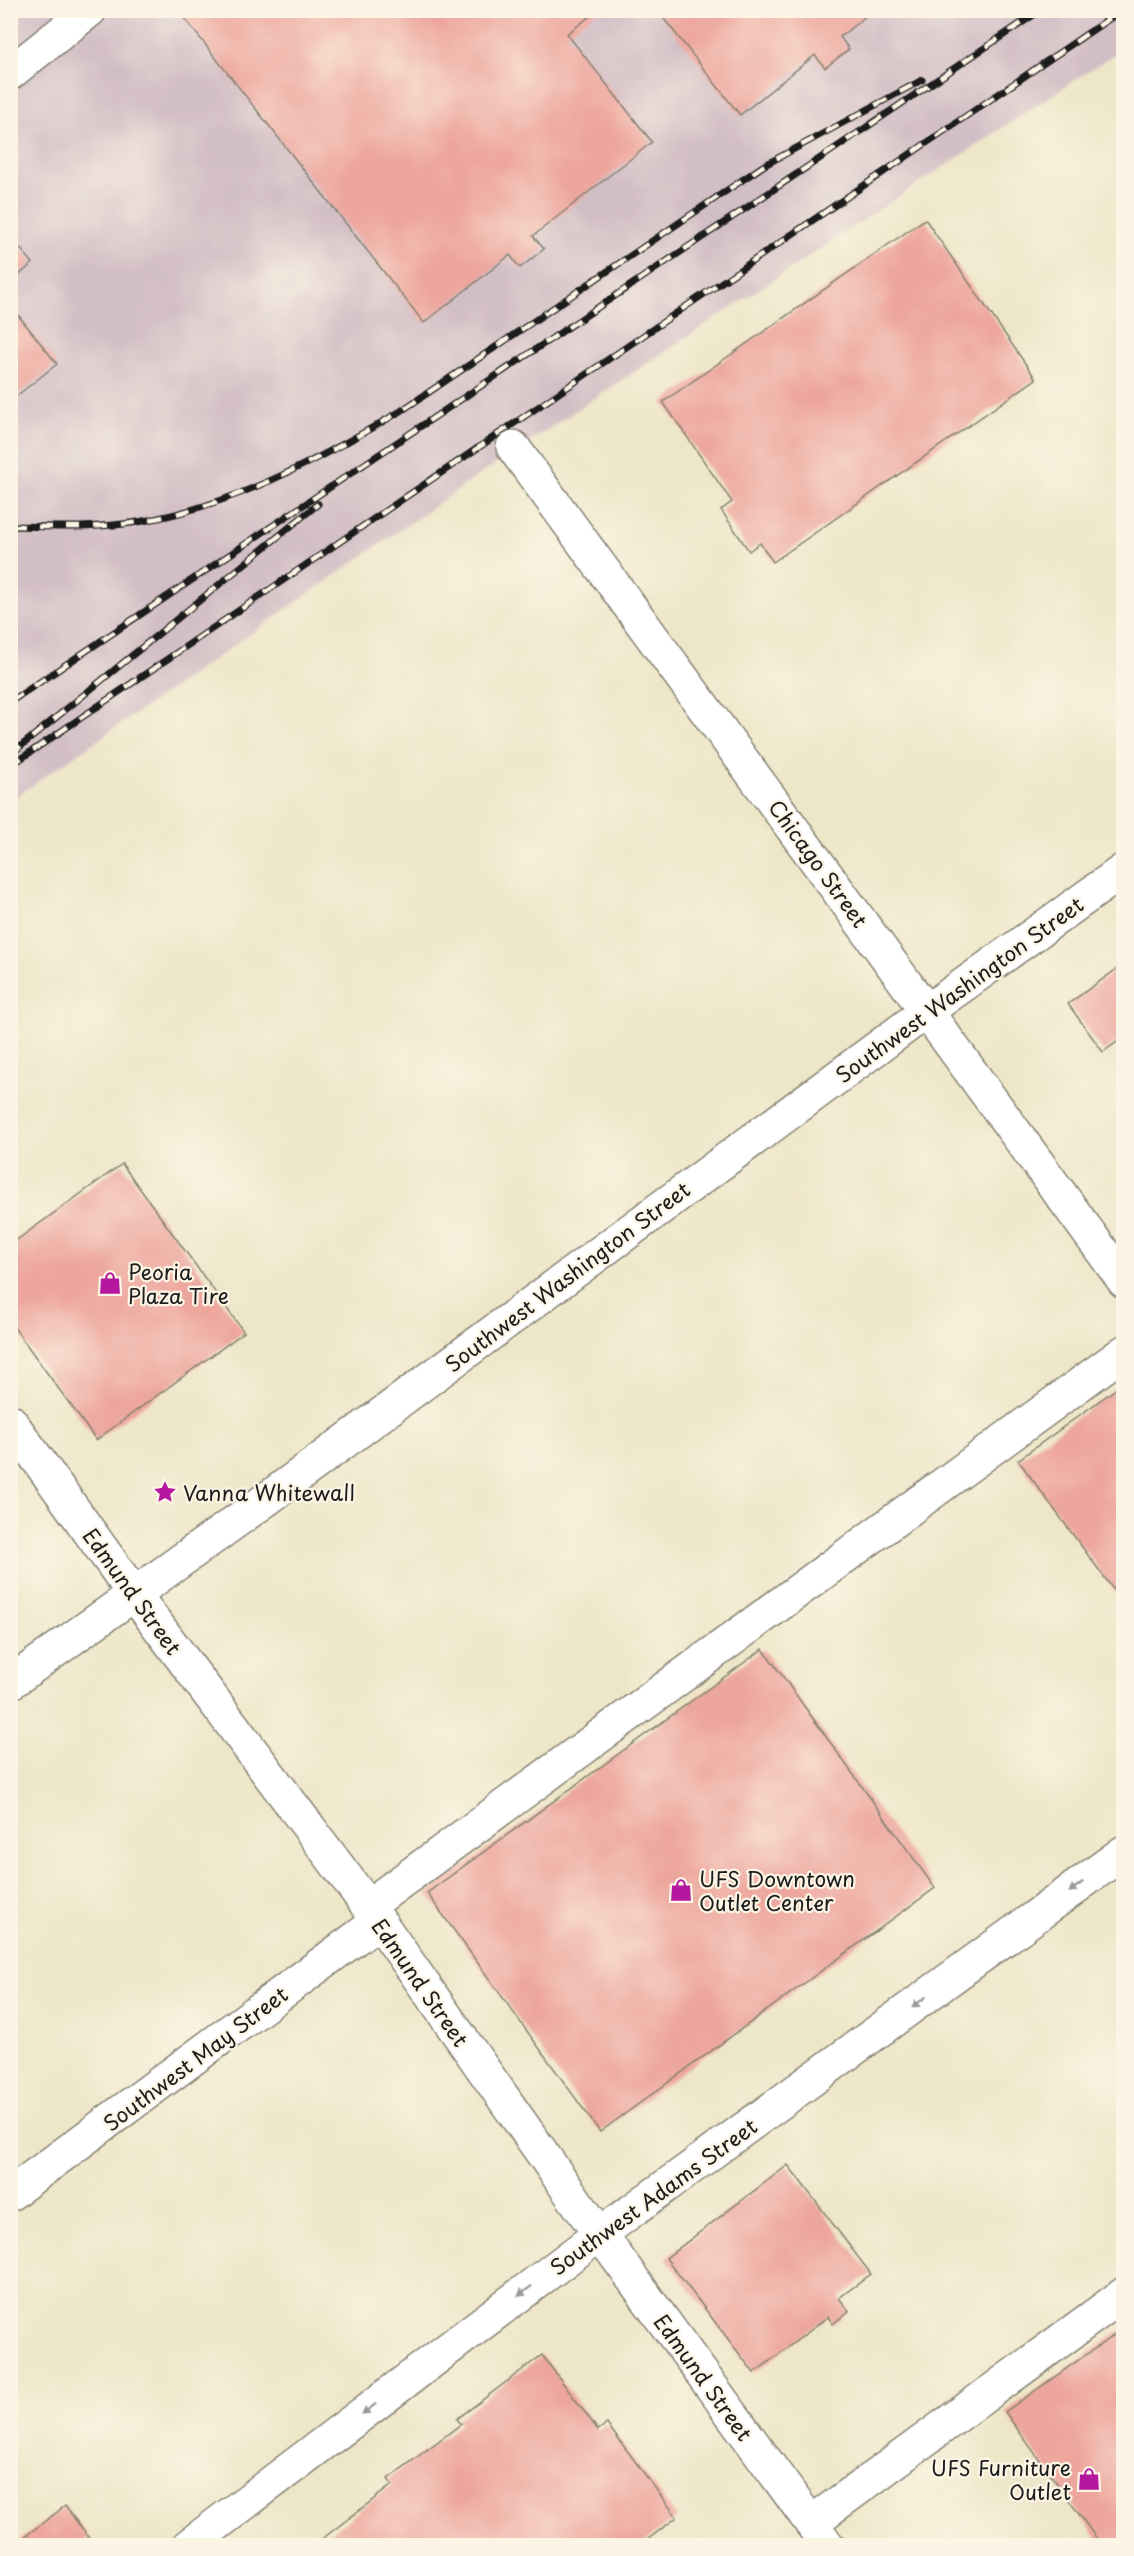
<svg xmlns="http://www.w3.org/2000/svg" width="1134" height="2556" font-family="'Playpen Sans',sans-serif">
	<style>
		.industrial { fill: #d2bec5 }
		.building { fill: #eda69d }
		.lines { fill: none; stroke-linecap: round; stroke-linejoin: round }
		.minor-casing { stroke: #858172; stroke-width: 36 }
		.major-casing { stroke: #858172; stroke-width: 36 }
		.minor { stroke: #fff; stroke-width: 33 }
		.major { stroke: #fff; stroke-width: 33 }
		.rail-casing { stroke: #1c1c1c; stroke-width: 7 }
		.rail { stroke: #fcf5e5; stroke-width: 4.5; stroke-dasharray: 14; stroke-linecap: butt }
		.oneway { fill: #999 }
		.labels { text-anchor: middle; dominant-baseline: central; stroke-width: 4.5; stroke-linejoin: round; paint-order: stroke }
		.street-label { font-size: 21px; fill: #1c1c1c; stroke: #fcf5e5 }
		.poi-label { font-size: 21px; fill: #1c1c1c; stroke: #fcf5e5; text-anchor: start }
	</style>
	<rect width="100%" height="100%" fill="#fcf5e5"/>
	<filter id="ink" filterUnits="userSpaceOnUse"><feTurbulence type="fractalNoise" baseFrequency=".0167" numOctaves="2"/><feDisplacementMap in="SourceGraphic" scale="12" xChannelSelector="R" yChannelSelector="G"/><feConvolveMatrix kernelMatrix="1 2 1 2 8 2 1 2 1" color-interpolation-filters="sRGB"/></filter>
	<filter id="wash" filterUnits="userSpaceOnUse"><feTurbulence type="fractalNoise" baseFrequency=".008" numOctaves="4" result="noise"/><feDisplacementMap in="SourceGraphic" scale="24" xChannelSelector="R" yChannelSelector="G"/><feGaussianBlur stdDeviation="1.35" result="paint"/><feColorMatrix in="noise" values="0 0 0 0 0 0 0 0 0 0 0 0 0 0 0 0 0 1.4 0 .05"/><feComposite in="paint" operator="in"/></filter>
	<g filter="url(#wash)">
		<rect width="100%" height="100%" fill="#eee6c8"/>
		<path class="industrial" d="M11,11H1123V48L488,469L11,800Z"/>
		<g id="blocks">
			<path class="building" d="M178,10H598L567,34L652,142L533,236L544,249L520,268L510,255L424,323Z
				M657,10H873L840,37L849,49L825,68L815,55L740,115Z
				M925,219L1036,379L773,562L760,543L749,551L721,510L732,502L663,402Z
				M20,248L33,263L10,283V257Z
				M10,305L57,364L10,401Z
				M1124,964V1037L1103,1052L1068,1004Z
				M122,1164L244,1332L96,1440L10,1322V1245Z
				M1124,1383V1604L1018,1460Z
				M763,1649L935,1888L600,2132L427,1893Z
				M788,2165L871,2274L839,2298L849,2311L833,2324L828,2317L754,2373L666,2258Z
				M1124,2328V2546H1102L1005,2412Z
				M542,2355L598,2430L607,2424L677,2517L639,2546H313L392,2485L388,2479L461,2424L457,2419Z
				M65,2506L89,2538L78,2546H22L19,2541Z"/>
		</g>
	</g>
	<g filter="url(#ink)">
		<use href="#blocks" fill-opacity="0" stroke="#858172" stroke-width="1.5"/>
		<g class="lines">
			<g class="minor-casing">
				<path id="minor" d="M10,73L90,10
					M513,447L1124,1281
					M10,1421L134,1594L379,1921L575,2200L828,2546
					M368,1906L1124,1352
					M10,2194L379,1921
					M811,2523L1124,2294"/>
			</g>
			<g class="major-casing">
				<path id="major" d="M10,1683L267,1499L927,1011L1124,870
					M188,2546L600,2234L1124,1852"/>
			</g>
			<use href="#minor" class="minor"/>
			<use href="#major" class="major"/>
			<g class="rail-casing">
				<path id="rail" d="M10,526C53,527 96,529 138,522C233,506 318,460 401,411L763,166L922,80
					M10,702L1041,10
					M10,755L318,504
					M10,766L1122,10"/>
			</g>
			<use href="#rail" class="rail"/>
		</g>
		<defs><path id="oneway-solid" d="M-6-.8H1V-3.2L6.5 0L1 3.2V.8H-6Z" transform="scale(1.5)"/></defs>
		<g class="oneway">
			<use href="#oneway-solid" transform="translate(1076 1887) rotate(144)"/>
			<use href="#oneway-solid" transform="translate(919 2002) rotate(144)"/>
			<use href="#oneway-solid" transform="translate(525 2291) rotate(143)"/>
			<use href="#oneway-solid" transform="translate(369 2409) rotate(143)"/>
		</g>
	</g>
	<defs>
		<g id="shop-bare" transform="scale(1.8)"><path d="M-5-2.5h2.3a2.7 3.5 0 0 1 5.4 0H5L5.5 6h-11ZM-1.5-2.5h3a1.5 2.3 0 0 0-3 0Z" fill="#b5179e" stroke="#fcf5e5" stroke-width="2.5" paint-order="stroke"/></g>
		<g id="sight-bare" transform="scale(1.8)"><path d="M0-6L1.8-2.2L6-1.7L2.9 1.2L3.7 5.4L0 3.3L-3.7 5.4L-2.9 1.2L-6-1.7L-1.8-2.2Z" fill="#b5179e" stroke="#fcf5e5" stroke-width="2.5" paint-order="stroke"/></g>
	</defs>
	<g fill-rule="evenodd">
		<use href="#shop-bare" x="110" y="1283"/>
		<use href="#sight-bare" x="165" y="1492"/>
		<use href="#shop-bare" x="681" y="1890"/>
		<use href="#shop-bare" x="1089" y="2479"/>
	</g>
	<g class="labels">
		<g class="street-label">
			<text transform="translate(819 863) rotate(54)">Chicago Street</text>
			<text transform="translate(959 989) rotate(-36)">Southwest Washington Street</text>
			<text transform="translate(567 1276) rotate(-37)">Southwest Washington Street</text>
			<text transform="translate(133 1591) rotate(54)">Edmund Street</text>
			<text transform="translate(421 1982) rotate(55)">Edmund Street</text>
			<text transform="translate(195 2058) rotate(-37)">Southwest May Street</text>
			<text transform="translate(653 2196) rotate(-36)">Southwest Adams Street</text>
			<text transform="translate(704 2377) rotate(54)">Edmund Street</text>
		</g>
		<g class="poi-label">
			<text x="128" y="1271">Peoria<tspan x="128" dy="24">Plaza Tire</tspan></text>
			<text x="183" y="1492">Vanna Whitewall</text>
			<text x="699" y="1878">UFS Downtown<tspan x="699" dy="24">Outlet Center</tspan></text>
			<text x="1071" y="2467" text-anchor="end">UFS Furniture<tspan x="1071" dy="24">Outlet</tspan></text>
		</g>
	</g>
	<rect width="1134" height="2556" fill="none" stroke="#fcf5e5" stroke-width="36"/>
</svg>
